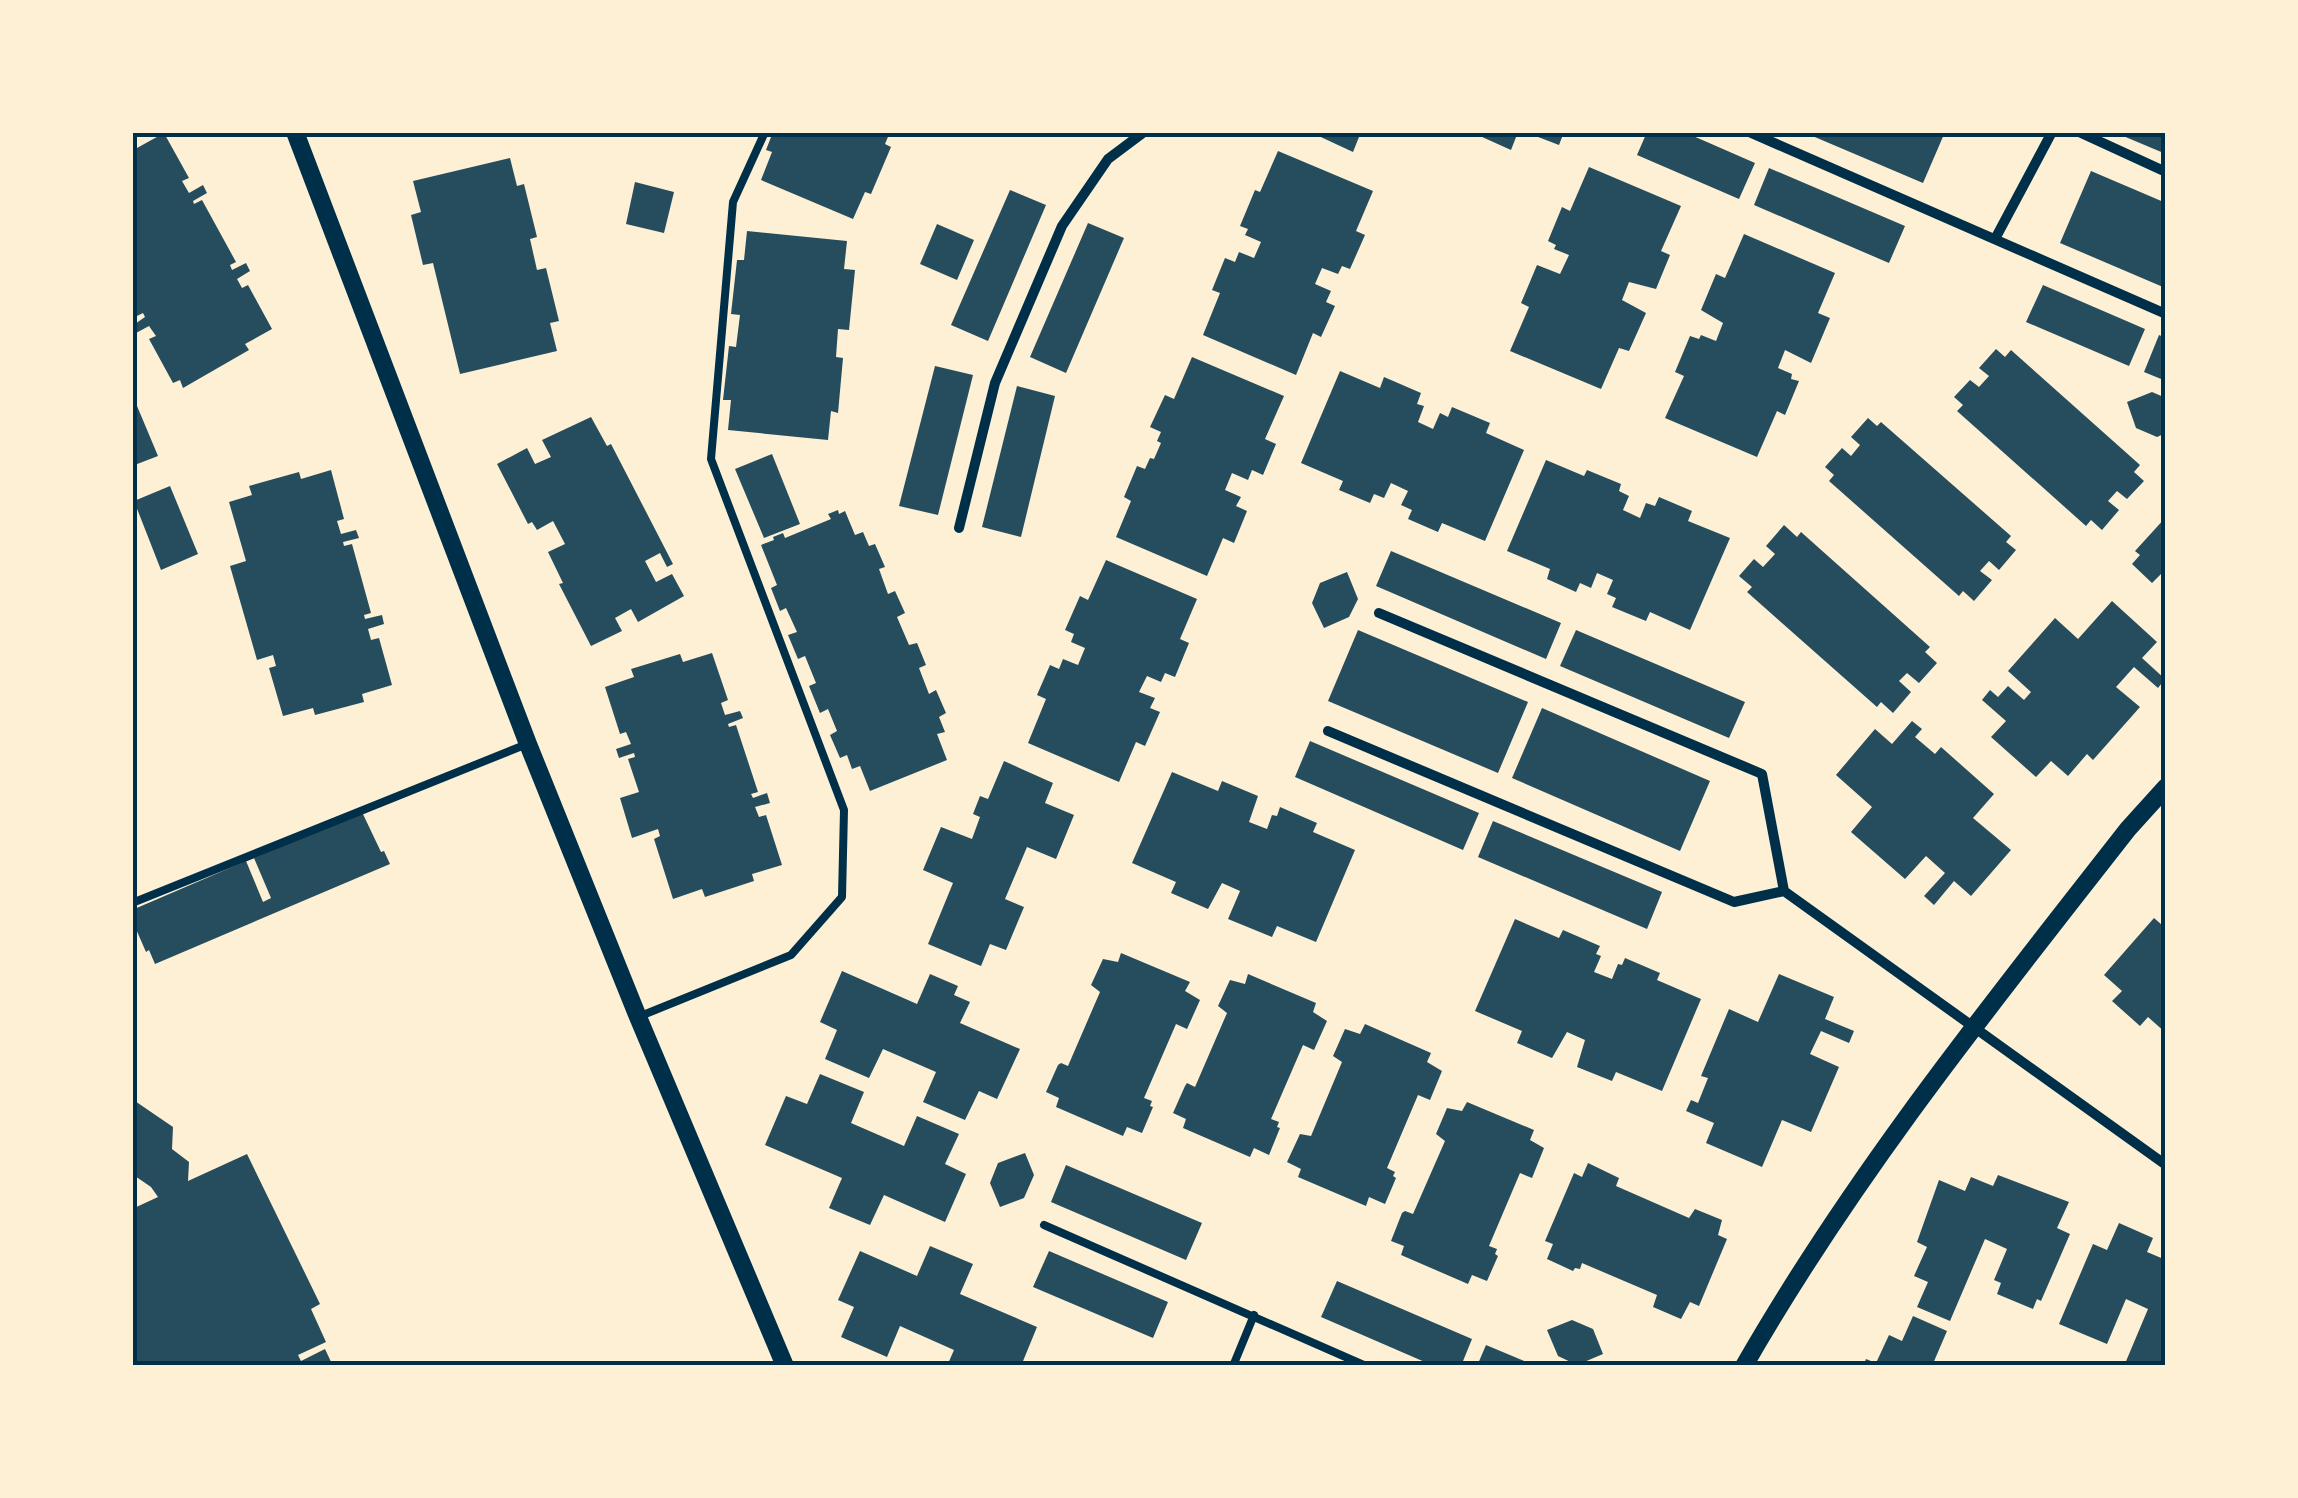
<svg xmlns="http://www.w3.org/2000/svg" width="2298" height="1498" font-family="Karla,sans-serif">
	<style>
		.building { fill: #264d5e }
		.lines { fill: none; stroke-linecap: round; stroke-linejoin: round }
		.service { stroke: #003049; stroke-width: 8 }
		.minor { stroke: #003049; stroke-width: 10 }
		.tertiary { stroke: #003049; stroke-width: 18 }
		.neatline { fill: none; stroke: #003049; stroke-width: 4 }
	</style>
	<rect width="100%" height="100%" fill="#fdf0d5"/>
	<path class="building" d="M773,132H890L885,144L891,147L871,194L865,192L853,219L761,180L772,152L766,150Z
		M1310,132H1361L1353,152Z
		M1471,132H1518L1511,150Z
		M1525,132H1564L1559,145Z
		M1647,132H1684L1755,163L1739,199L1637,155Z
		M1803,132H1945L1923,183Z
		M2116,132H2166V154L2116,133Z
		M164,133L189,178L182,181L189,193L203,185L207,193L193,201L194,204L202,200L236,262L230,265L232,270L246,263L250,271L237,279L242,288L248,285L272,329L245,344L249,350L183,388L180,380L173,383L149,339L156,336L149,326L136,333L132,326L145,317L143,313L137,316L132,307V138L137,148Z
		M1278,151L1373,191L1356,231L1365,235L1350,269L1342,266L1338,274L1322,268L1315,284L1331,291L1326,302L1335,306L1321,337L1313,333L1296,375L1203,335L1220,293L1212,290L1225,258L1235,262L1239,252L1254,258L1261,242L1245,235L1248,229L1240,226L1255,190L1260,192Z
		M510,158L517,186L524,184L537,237L530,239L537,270L546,268L559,321L550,323L557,351L460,374L433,263L423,265L411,215L421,212L413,181Z
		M1589,167L1681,206L1661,251L1670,255L1656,289L1629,282L1622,300L1646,313L1629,351L1619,348L1601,389L1510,351L1529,307L1521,303L1537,265L1560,274L1569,255L1554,249L1556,245L1548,241L1562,207L1570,211Z
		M1769,168L1905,226L1889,263L1754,205Z
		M2091,171L2166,203L2163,287L2060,243Z
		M635,182L674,192L664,233L626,224Z
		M1010,190L1046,205L988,341L951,325Z
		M1088,223L1124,238L1066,373L1030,357Z
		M937,224L974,240L957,280L920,264Z
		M747,231L847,241L844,269L855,270L849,330L838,329L836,357L843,358L838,413L831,411L828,440L728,430L731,400H723L729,346L736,347L740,315L731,314L737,260H744Z
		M1744,234L1835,273L1818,313L1830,318L1811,363L1785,350L1778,368L1792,374L1791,379L1799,381L1785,415L1777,411L1757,457L1665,418L1684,376L1675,372L1690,336L1699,339L1701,335L1716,341L1723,323L1701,310L1716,274L1725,278Z
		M2043,285L2145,329L2129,366L2026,322Z
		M2159,335L2166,338V381L2144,372Z
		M1996,349L2005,357L2011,350L2140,465L2134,472L2144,481L2127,499L2117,491L2108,501L2119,510L2102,530L2091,520L2086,526L1957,411L1963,405L1954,397L1970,380L1979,387L1989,376L1979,368Z
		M1192,357L1284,396L1265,439L1276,444L1263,475L1252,470L1248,480L1232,473L1225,490L1241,497L1236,506L1247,511L1234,543L1223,538L1207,576L1116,537L1131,501L1124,497L1137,466L1145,469L1150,458L1154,459L1161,443L1157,441L1161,432L1150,427L1165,395L1174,399Z
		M935,366L973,375L938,515L899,506Z
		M1340,371L1380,388L1384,377L1421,393L1417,404L1424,406L1418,422L1433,429L1440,413L1448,417L1452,407L1490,423L1486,433L1524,450L1485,541L1442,523L1438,532L1408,519L1412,510L1401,505L1408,491L1391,483L1384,498L1374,494L1370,503L1339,490L1343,481L1301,463Z
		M1017,386L1055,396L1021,537L982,527Z
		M2152,392L2166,398V433L2157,437L2136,428L2127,402Z
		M132,394L158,456L132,466Z
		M591,417L607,446L611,444L673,564L667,567L660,553L645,561L656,582L672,574L684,596L638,622L631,609L615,618L622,631L591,646L559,584L563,583L548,552L565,544L553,521L537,530L532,522L528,524L497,464L527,448L535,464L551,457L542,440Z
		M1868,418L1877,426L1881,422L2011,536L2006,542L2016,550L1999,570L1989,561L1980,571L1992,580L1974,601L1963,591L1959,596L1829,481L1834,475L1825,467L1842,448L1851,456L1860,445L1851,437Z
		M772,454L800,524L764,538L735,469Z
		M1546,460L1584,476L1587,470L1621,484L1619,491L1629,496L1623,510L1640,518L1646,503L1655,506L1659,497L1692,511L1688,521L1730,538L1690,630L1650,612L1646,621L1612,607L1616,598L1607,594L1613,580L1597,573L1591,588L1580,583L1576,592L1547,579L1550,569L1507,551Z
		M331,470L344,519L337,521L341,534L356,530L359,538L343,542L344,546L352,544L371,613L364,615L365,619L382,615L384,624L368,629L371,640L379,638L392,685L362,694L364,702L315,715L313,708L283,716L269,668L276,666L273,655L257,660L230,566L246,561L229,502L252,495L249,486L299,472L301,479Z
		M170,486L198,554L161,570L134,501Z
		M838,510L839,514L845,511L855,535L863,532L869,546L875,544L885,567L879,569L888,594L895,591L905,613L897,617L909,645L917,643L926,665L919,668L929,694L936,690L946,713L939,717L945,732L937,734L947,760L870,791L860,766L852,769L847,755L840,758L830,735L837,731L828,709L820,713L809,686L816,683L805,656L798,659L788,635L797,632L786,608L780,611L771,588L777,585L761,545L774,540L773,537L783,533L785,538L831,519L828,514Z
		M2166,517V576L2162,573L2152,583L2132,564L2140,555L2135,551Z
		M1784,525L1797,537L1801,532L1930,647L1925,652L1937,663L1919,683L1907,673L1899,681L1911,692L1893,713L1881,702L1877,707L1747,592L1752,587L1739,576L1754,559L1763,567L1775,554L1766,546Z
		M1391,551L1561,623L1546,659L1376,586Z
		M1106,560L1197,599L1180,639L1189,643L1175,677L1165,673L1161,682L1147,676L1139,692L1155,698L1150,708L1160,712L1145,746L1136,742L1119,782L1028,743L1046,699L1037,695L1050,665L1059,669L1063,659L1078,665L1085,648L1071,642L1074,634L1065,630L1080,596L1088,600Z
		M1347,572L1358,599L1349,617L1324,628L1312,603L1320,583Z
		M2112,601L2157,642L2142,658L2165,679L2158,688L2134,667L2116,687L2140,707L2093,760L2087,754L2068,776L2051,761L2036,777L1991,737L2006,721L1982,700L1990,690L1998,697L2008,686L2024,700L2031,692L2008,671L2055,618L2078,639Z
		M1358,630L1528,702L1498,773L1328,701Z
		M1576,630L1745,702L1729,738L1560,666Z
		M712,653L728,700L721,703L725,715L740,711L743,718L728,724L729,727L736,725L758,792L751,794L753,798L767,793L770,803L755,807L759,817L766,815L782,865L752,874L754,881L705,897L702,889L673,899L654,839L660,836L658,829L632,838L620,798L639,792L628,759L635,757L634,753L619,758L616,749L631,744L626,732L620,734L605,687L634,677L631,669L680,654L683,662Z
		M1542,708L1710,781L1680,851L1512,778Z
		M1912,721L1922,729L1915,737L1935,754L1941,747L1994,794L1973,818L2011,850L1971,896L1954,881L1934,905L1924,896L1945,873L1926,856L1905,879L1851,832L1872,807L1836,775L1875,729L1892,744Z
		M1310,741L1479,813L1463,850L1295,777Z
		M1004,761L1053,783L1045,803L1074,815L1056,859L1027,847L1005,899L1024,907L1006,950L990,944L981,966L928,944L953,883L923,870L941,827L972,839L980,817L973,814L980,796L988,799Z
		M1172,772L1218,791L1222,781L1258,796L1249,822L1267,829L1272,815L1277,816L1280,807L1317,823L1313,832L1355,850L1316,942L1277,926L1272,937L1228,919L1240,891L1222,883L1208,909L1171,893L1176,882L1132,863Z
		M362,812L381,852L384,851L390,864L155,964L149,950L146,952L132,920V910L246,861L263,902L271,898L254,858Z
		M1493,821L1662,892L1647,929L1478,857Z
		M2154,918L2162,925L2166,922V1033L2148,1017L2140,1026L2112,1001L2122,991L2104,975Z
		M1515,919L1559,938L1563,930L1600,946L1596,954L1601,956L1594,972L1612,979L1618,964L1622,965L1625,958L1660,973L1657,980L1701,999L1662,1091L1616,1072L1612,1081L1577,1067L1585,1040L1567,1032L1552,1058L1517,1043L1522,1031L1475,1011Z
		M1121,953L1190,982L1185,991L1200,1000L1187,1029L1176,1024L1144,1098L1152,1101L1150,1106L1153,1107L1142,1133L1127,1127L1123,1136L1056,1107L1059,1098L1046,1092L1058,1065L1061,1063L1068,1066L1100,992L1091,985L1103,959L1118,962Z
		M842,971L917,1004L930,974L958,986L954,995L970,1002L960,1023L1020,1049L997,1099L979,1091L965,1120L923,1102L936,1072L883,1049L869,1078L825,1059L837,1030L820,1022Z
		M1248,974L1316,1003L1313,1012L1327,1021L1314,1050L1303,1045L1271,1119L1279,1122L1277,1127L1280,1128L1269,1155L1254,1148L1250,1157L1183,1128L1186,1119L1173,1113L1185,1086L1187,1083L1195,1087L1227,1013L1218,1006L1230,980L1245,984Z
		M1779,974L1834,997L1825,1019L1854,1031L1849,1043L1821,1031L1810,1054L1839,1067L1811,1132L1782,1120L1762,1167L1706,1143L1714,1123L1686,1111L1691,1100L1698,1103L1708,1078L1701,1076L1729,1009L1758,1022Z
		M1365,1024L1431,1053L1427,1062L1442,1071L1430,1100L1418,1095L1387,1168L1395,1172L1393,1176L1396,1178L1385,1204L1369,1197L1366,1206L1298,1177L1301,1169L1287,1162L1300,1134L1311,1136L1342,1062L1333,1056L1345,1029L1360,1034Z
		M820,1074L864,1092L851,1123L904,1146L917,1116L959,1134L945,1164L966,1174L945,1222L884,1195L870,1225L829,1208L842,1178L765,1145L786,1096L807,1104Z
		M132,1099L173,1127L172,1149L189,1162L188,1181L247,1154L320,1304L311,1309L326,1342L298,1355L301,1361L325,1349L333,1366H284L283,1362L276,1366H132V1209L158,1197L151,1187L132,1174Z
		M1467,1102L1534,1130L1530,1140L1544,1148L1532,1178L1520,1173L1489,1246L1497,1249L1495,1254L1498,1256L1487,1281L1472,1275L1468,1284L1401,1255L1404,1246L1391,1241L1402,1213L1405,1211L1413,1214L1445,1141L1436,1134L1447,1108L1462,1111Z
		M1025,1153L1034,1175L1024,1198L1000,1207L990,1183L998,1163Z
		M1588,1163L1619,1178L1616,1186L1689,1218L1695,1209L1722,1220L1718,1235L1727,1239L1699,1306L1690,1302L1681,1319L1653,1307L1657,1295L1582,1263L1580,1269L1575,1268L1573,1271L1547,1259L1553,1244L1545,1241L1574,1173L1582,1177Z
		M1066,1165L1202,1223L1186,1260L1051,1202Z
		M1998,1175L2069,1202L2057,1228L2070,1234L2041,1301L2037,1299L2033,1309L1997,1294L2001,1283L1994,1280L2007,1249L1985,1239L1950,1321L1917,1307L1928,1282L1914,1276L1927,1247L1917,1242L1939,1180L1965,1191L1971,1177L1993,1186Z
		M2119,1223L2153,1238L2147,1252L2166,1260V1366H2124L2148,1309L2126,1299L2107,1344L2059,1324L2093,1244L2107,1250Z
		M930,1246L973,1264L960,1294L1037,1327L1021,1366H947L954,1350L900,1326L887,1357L841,1337L854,1307L838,1300L860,1251L917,1276Z
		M1049,1251L1168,1302L1153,1338L1033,1287Z
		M1337,1281L1472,1339L1461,1366H1434L1321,1317Z
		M1913,1316L1947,1331L1932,1366H1863L1866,1359L1876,1363L1889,1335L1902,1341Z
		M1572,1320L1593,1329L1603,1354L1577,1365L1558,1356L1547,1330Z
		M1486,1345L1534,1365V1366H1477Z"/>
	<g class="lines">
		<path class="service" d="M132,903L527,744
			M638,1017L791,955L842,897L844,810L711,459L733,202L765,132
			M1044,1225L1366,1366
			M1233,1366L1254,1315"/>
		<path class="minor" d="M1749,132L2166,314
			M2079,132L2166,172
			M1995,239L2052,132
			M959,528L995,383L1062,226L1108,159L1144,132
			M1379,613L1762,774L1784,891
			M1328,731L1734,902L1784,891
			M1784,891L2166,1165"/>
		<path class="tertiary" d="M295,132L528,744L638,1017L785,1366
			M1744,1366C1854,1174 1992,1003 2128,829L2166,787"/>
	</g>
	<rect width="2298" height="1498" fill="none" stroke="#fdf0d5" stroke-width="270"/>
	<rect x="135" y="135" width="2028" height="1228" class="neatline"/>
</svg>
